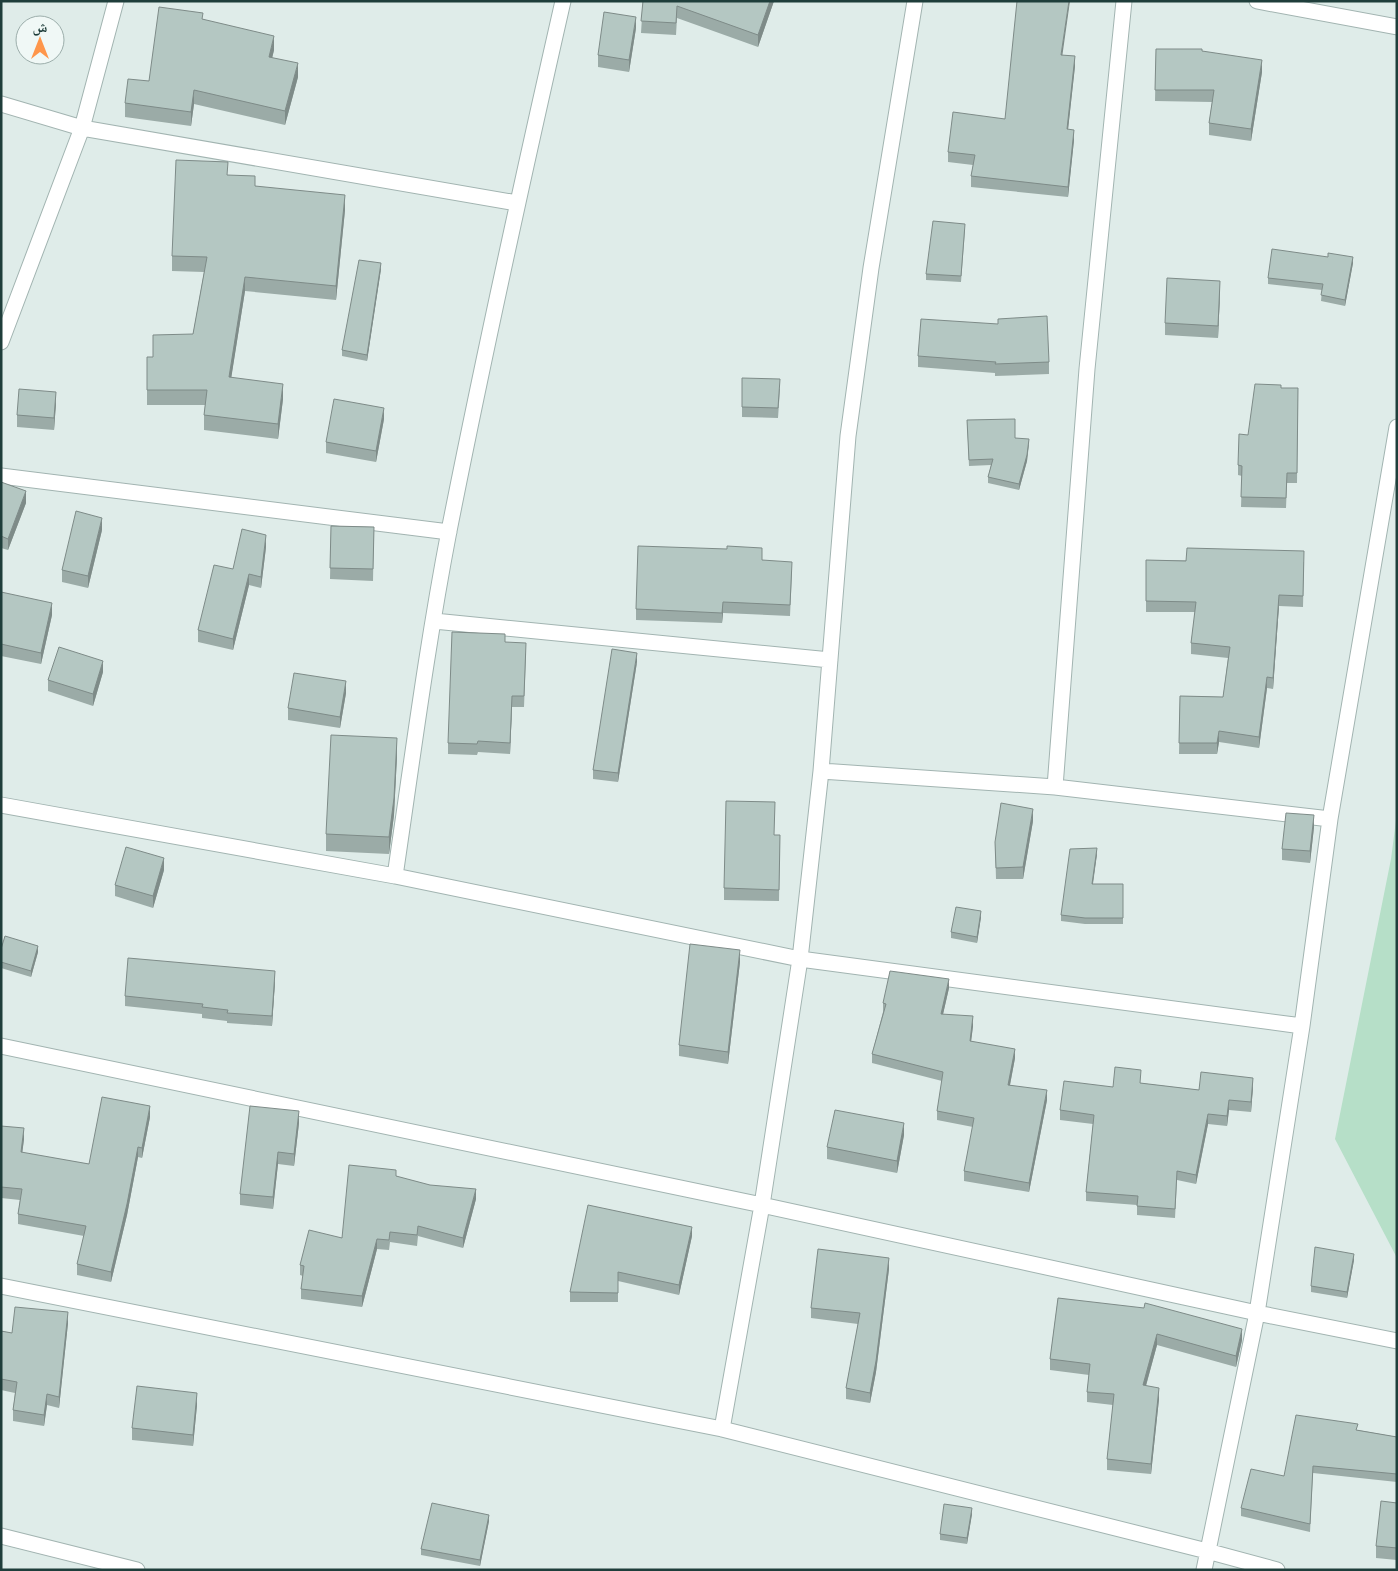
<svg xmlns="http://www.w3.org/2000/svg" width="1398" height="1571" font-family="'PT Sans Narrow','Noto Naskh Arabic',sans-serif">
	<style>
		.green { fill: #b6dfc8 }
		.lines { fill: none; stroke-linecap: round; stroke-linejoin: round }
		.street-casing { stroke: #a2b4b1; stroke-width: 17 }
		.street { stroke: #fff; stroke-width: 15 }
		.wall { fill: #9baba7 }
		.shaded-wall { fill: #7e8b88 }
		.building { fill: #b4c7c2; stroke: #7e8b88 }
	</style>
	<rect width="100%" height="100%" fill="#dfece9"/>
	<path class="green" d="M1397,813V1258L1335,1139L1391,859Z"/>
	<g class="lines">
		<g class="street-casing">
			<path id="street" d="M1257,1L1397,27
				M1,104L82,128L517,203
				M1,342L82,128L116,1
				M1,476L449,532
				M434,621L830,660
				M821,771L1055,787L1330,819
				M1055,787L1087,369L1124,1
				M1,805L395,876L800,959L1302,1026
				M395,876C412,761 427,645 449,531C484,354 523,177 563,1
				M1,1046L762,1205L1257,1313L1397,1341
				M1,1286L722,1429L1207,1551L1277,1570
				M722,1429L762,1205L800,959L821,771L848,436L871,268L915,1
				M1,1536L137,1570
				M1204,1570L1257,1313L1302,1026L1330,819L1397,427"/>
		</g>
		<use href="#street" class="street"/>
	</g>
	<path class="wall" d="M643,1H774L758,47L677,18L676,35L641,33Z
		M203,19L274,50L272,58L298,77L285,125L194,104L191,126L125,117V103L149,81Z
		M636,28L629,72L598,67V55Z
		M1156,49L1202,51L1262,72L1251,141L1209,135V123L1212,102L1155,101Z
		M1062,55L1075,66L1068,129L1074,140L1068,197L971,187V176L973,165L948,162V152L1005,119Z
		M228,175L255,186L345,210L336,300L245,291L231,378L283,399L278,439L204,430V415L205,405H147V357H153L193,334L204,272L172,271V256Z
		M965,230L961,282L926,280V274Z
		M1328,257L1353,263L1345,306L1321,301L1322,290L1268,284V278Z
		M381,269L367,361L342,356V350Z
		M1220,293L1218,338L1165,335V323Z
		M918,356L1049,362V374L995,376V373L918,367Z
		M742,378L780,389L778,418L742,417Z
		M1281,388H1298L1297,483H1287L1286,508L1241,507L1242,476L1238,475V465L1248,435Z
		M56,403L54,430L17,427V415Z
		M384,419L376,462L326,453V442Z
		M967,420L1015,438L1029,445L1027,461L1019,490L988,483V477L991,465L969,466Z
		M1,482L26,503L8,550L1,548Z
		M331,526L374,527L373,581L330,579Z
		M102,530L88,588L62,582V570Z
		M266,547L261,588L249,585L233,650L198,642V630Z
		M762,560L792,572L790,616L723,613L722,623L636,620V609Z
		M1146,560L1304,562L1303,607L1279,606L1273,689L1267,688L1259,748L1219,742L1217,754H1179L1180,696L1223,697L1228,658L1191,654V643L1195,612H1146Z
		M1,592L52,615L41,664L1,656Z
		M505,642L526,654L524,707H512L510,754L478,752L477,755L448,754V743Z
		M637,662L618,782L593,779V770Z
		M103,672L93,706L48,691V680Z
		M346,693L340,728L288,720V708Z
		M397,756L394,815L389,854L326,851V834Z
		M1033,821L1023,879H996L995,842Z
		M1314,827L1310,863L1282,860V849Z
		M775,835H780L779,901L724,900V888Z
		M1097,854L1093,884H1123V924H1085L1061,921V915Z
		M164,870L153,908L115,896V885Z
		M981,917L977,943L951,938V932Z
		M1,949L38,952L31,977L1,968Z
		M740,962L728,1064L679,1056V1045Z
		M275,982L272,1026L227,1023V1021L202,1018V1014L125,1006V996Z
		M949,988L943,1014L973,1026L971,1041L1015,1058L1010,1085L1047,1100L1029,1192L964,1181V1171L973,1127L937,1120V1111L942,1081L872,1063V1054L883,1012V1003Z
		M1140,1083L1199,1090L1253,1087L1251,1112L1229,1110L1227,1126L1208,1124L1196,1184L1177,1180L1175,1218L1137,1215V1205L1086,1201V1192L1093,1124L1060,1120V1110Z
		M150,1117L142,1158L138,1157L127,1215L111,1282L77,1275V1264L84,1236L18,1224V1214L20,1200L1,1198V1126L24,1139L22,1153L89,1164Z
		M299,1123L294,1166L278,1164L273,1209L240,1205V1194Z
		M904,1135L897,1173L827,1159V1147Z
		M396,1176L476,1199L463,1248L418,1236L417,1246L390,1242L389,1250L377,1249L362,1307L301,1299V1289L303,1276L300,1275V1265L342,1238Z
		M692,1236L679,1295L618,1281V1302H570V1292Z
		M1354,1260L1347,1298L1311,1292V1286Z
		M889,1269L876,1372L870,1403L846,1399V1388L858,1324L811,1318V1308Z
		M1058,1298L1242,1340L1236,1367L1157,1345L1146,1386L1159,1399L1151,1474L1107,1470V1459L1113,1405L1087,1402V1392L1089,1375L1050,1370V1359Z
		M68,1323L59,1408L47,1405L44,1426L13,1421V1410L15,1393L1,1390V1331L12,1333Z
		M197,1405L193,1446L132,1440V1428Z
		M1358,1430L1397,1437V1482L1313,1473L1310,1532L1241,1516V1508L1284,1476Z
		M1397,1503V1560L1376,1558V1546Z
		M972,1514L967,1544L940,1540V1534Z
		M489,1521L480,1566L421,1555V1549Z"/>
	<path class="shaded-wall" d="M770,1H774L758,47V35Z
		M1069,1H1070L1061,65V55Z
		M636,17V28L629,72V60Z
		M274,36V50L269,71V57Z
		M1075,56V66L1067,139V129Z
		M1262,60V72L1251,141V129Z
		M298,63V77L285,125V111Z
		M194,90V104L191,126V112Z
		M1074,130V140L1068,197V187Z
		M345,195V210L336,300V286Z
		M1353,257V263L1345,306V300Z
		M381,263V269L367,361V355Z
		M245,277V291L229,392V377Z
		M1220,281V293L1218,338V326Z
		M283,384V399L278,439V424Z
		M56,392V403L54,430V418Z
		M384,408V419L376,462V451Z
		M1029,439L1027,461L1019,490V484Z
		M26,491V503L8,550V539Z
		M102,518V530L88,588V576Z
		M266,535V547L261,588V577Z
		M249,574V585L233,650V639Z
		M1279,595V606L1273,689V678Z
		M723,602V613L722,623V613Z
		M52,603V615L41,664V653Z
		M637,653V662L618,782V773Z
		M103,661V672L93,706V694Z
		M1267,677V688L1259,748V737Z
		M346,681V693L340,728V717Z
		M512,696V707L510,754V743Z
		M1219,731V742L1217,754V743Z
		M397,738V756L394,815L389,854V837Z
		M1033,809V821L1023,879V867Z
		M1314,815V827L1310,863V851Z
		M1097,848V854L1092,889V884Z
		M164,858V870L153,908V896Z
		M981,911V917L977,943V937Z
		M38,946V952L31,977V971Z
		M740,950V962L728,1064V1052Z
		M275,971V982L272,1026V1016Z
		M949,979V988L941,1023V1014Z
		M973,1016V1026L970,1050V1041Z
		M1015,1049V1058L1008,1095V1085Z
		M1253,1078V1087L1251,1112V1102Z
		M1047,1090V1100L1029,1192V1183Z
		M1229,1100V1110L1227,1126V1116Z
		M150,1106V1117L142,1158V1148Z
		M299,1111V1123L294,1166V1154Z
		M1208,1114V1124L1196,1184V1175Z
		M904,1123V1135L897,1173V1161Z
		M24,1128V1139L21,1163V1152Z
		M138,1147V1157L127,1215L111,1282V1272Z
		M278,1152V1164L273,1209V1197Z
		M476,1189V1199L463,1248V1238Z
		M692,1227V1236L679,1295V1285Z
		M377,1239V1249L362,1307V1296Z
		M1354,1254V1260L1347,1298V1292Z
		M889,1258V1269L876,1372L870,1403V1393Z
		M68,1312V1323L59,1408V1397Z
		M1242,1329V1340L1236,1367V1356Z
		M1157,1334V1345L1143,1396V1385Z
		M1159,1388V1399L1151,1474V1464Z
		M197,1393V1405L193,1446V1435Z
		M47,1394V1405L44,1426V1415Z
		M972,1508V1514L967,1544V1538Z
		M489,1515V1521L480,1566V1560Z"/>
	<path class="building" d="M643,1H770L758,35L677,6L676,23L641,21Z
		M1017,1H1069L1061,55L1075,56L1067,129L1074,130L1068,187L971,176L975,155L948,152L953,112L1005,119Z
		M159,7L203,13L202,19L274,36L269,57L298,63L285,111L194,90L191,112L125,103L128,79L149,81Z
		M604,12L636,17L629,60L598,55Z
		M1156,49H1202V51L1262,60L1251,129L1209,123L1214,90H1155Z
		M176,160L228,162L227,175L255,176V186L345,195L336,286L245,277L229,377L283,384L278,424L204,415L207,390H147V357H153V335L193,334L207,257L172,256Z
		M933,221L965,224L961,276L926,274Z
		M1272,249L1328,257V253L1353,257L1345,300L1321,295L1323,284L1268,278Z
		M359,260L381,263L367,355L342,350Z
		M1167,278L1220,281L1218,326L1165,323Z
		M1047,316L1049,362L995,364L996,362L918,356L921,319L998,324V319Z
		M742,378L780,379L778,408L742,407Z
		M1255,384L1281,385V388H1298L1297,473H1287L1286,498L1241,497L1242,466L1238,465L1239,434L1248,435Z
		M19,389L56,392L54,418L17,415Z
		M334,399L384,408L376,451L326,442Z
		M1015,419V438L1029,439L1027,455L1019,484L988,477L993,459L969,460L967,420Z
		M1,482L26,491L8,539L1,536Z
		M76,511L102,518L88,576L62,570Z
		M331,526L374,527L373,569L330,568Z
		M242,529L266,535L261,577L249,574L233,639L198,630L214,565L233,569Z
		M638,546L727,549V546L762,548V560L792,562L790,605L723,602L722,613L636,609Z
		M1187,548L1304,551L1303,596L1279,595L1273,678L1267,677L1259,737L1219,731L1217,743H1179L1180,696L1223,697L1230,647L1191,643L1196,602L1146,601V560L1186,561Z
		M1,592L52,603L41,653L1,644Z
		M452,632L505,634V642L526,643L524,696H512L510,743L478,741L477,744L448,743Z
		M59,647L103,661L93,694L48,680Z
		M612,649L637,653L618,773L593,770Z
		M294,673L346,681L340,717L288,708Z
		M331,735L397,738L394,798L389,837L326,834Z
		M726,801L775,802L774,835H780L779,890L724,888Z
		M1001,803L1033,809L1023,867L996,868L995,842Z
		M1286,813L1314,815L1310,851L1282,849Z
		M126,847L164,858L153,896L115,885Z
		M1097,848L1092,884H1123V918H1085L1061,915L1070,849Z
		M956,907L981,911L977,937L951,932Z
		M5,936L38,946L31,971L1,962V949Z
		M690,944L740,950L728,1052L679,1045Z
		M128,958L275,971L272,1016L227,1013L228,1010L202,1007L203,1004L125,996Z
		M890,971L949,979L941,1014L973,1016L970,1041L1015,1049L1008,1085L1047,1090L1029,1183L964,1171L974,1118L937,1111L943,1072L872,1054L886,1004L883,1003Z
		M1115,1067L1141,1070L1140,1083L1199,1090L1201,1072L1253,1078L1251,1102L1229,1100L1227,1116L1208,1114L1196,1175L1177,1171L1175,1209L1137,1206L1138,1196L1086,1192L1094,1115L1060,1110L1064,1081L1113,1087Z
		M102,1097L150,1106L142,1148L138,1147L127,1204L111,1272L77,1264L86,1226L18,1214L22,1189L1,1187V1126L24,1128L21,1152L89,1164Z
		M250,1106L299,1111L294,1154L278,1152L273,1197L240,1194Z
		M835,1110L904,1123L897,1161L827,1147Z
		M349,1165L396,1170V1176L430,1185L476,1189L463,1238L418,1226L417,1235L390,1232L389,1240L377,1239L362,1296L301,1289L304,1266L300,1265L309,1230L342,1238Z
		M588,1205L692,1227L679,1285L618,1272V1293L570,1292Z
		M1315,1247L1354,1254L1347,1292L1311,1286Z
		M818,1249L889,1258L876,1361L870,1393L846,1388L860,1313L811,1308Z
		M1058,1298L1144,1308L1145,1303L1242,1329L1236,1356L1157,1334L1143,1385L1159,1388L1151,1464L1107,1459L1114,1394L1087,1392L1090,1364L1050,1359Z
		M15,1307L68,1312L59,1397L47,1394L44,1415L13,1410L17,1382L1,1379V1331L12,1333Z
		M137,1386L197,1393L193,1435L132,1428Z
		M1296,1415L1358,1424L1356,1430L1397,1437V1474L1313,1466L1310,1524L1241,1508L1251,1469L1284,1476Z
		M1381,1501L1397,1503V1548L1376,1546Z
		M432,1503L489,1515L480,1560L421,1549Z
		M944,1504L972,1508L967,1538L940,1534Z"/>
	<rect width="1398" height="1571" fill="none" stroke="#1f3e3b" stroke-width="5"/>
	<g transform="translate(40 40)"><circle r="24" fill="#f0f8f6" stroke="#9caeab"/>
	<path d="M0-4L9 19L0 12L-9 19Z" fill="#fe964b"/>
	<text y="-8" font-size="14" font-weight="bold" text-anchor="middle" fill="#1f3e3b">ش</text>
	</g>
</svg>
